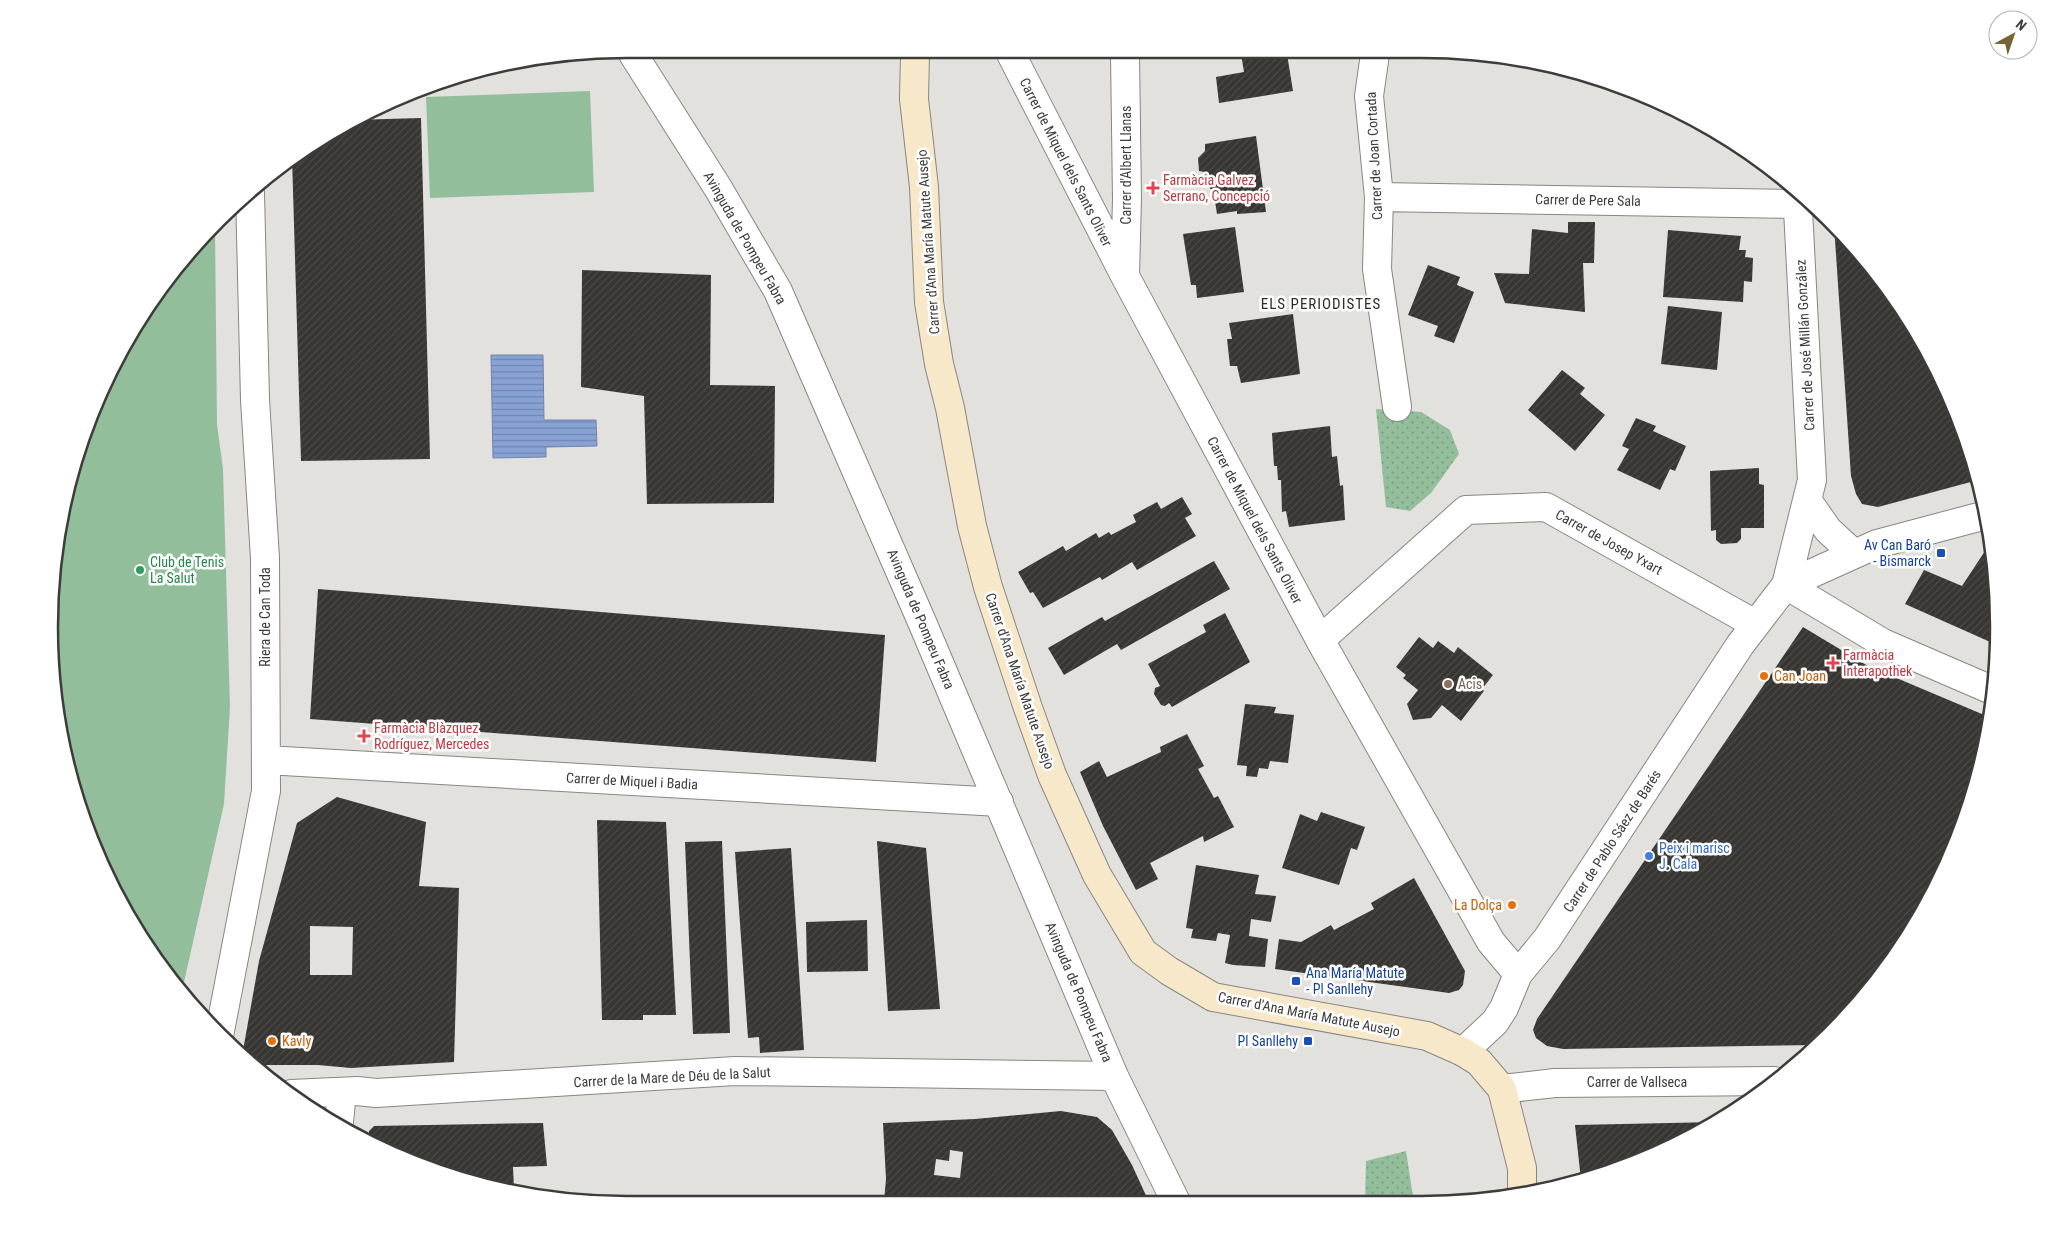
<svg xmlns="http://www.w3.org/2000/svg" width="2048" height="1253" font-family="'Roboto Condensed',sans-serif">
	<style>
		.grass { fill: #93be9b }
		.park { fill: url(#park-dots) }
		.water { fill: url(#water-rules); stroke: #7283a7 }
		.building { fill: url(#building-hatch); fill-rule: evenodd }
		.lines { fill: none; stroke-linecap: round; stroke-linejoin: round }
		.street-casing { stroke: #888683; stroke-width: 30 }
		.secondary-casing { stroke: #888683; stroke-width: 30 }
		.street { stroke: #fff; stroke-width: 28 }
		.secondary { stroke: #f8e8ca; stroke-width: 28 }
		.health-dot { fill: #e0444e; stroke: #fff; stroke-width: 2 }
		.transit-dot { fill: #1a4fb4; stroke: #fff; stroke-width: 2 }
		.leisure-dot { fill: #2e9e5b; stroke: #fff; stroke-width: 2 }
		.food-dot { fill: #e8710a; stroke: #fff; stroke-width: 2 }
		.education-dot { fill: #8d6e63; stroke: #fff; stroke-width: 2 }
		.shop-dot { fill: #3f7fe0; stroke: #fff; stroke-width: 2 }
		.labels { text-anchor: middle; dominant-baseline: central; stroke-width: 5; stroke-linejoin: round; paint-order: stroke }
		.street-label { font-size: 14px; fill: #3d3c3b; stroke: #fff }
		.health-label { font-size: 14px; fill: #be3a42; stroke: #fff; text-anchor: start }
		.transit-label { font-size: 14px; fill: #164399; stroke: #fff; text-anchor: end }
		.leisure-label { font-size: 14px; fill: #27864d; stroke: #fff; text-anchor: start }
		.food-label { font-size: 14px; fill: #c56008; stroke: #fff; text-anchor: start }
		.education-label { font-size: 14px; fill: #785e54; stroke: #fff; text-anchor: start }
		.shop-label { font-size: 14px; fill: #366cbe; stroke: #fff; text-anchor: start }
		.neighbourhood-label { font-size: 15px; letter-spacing: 1px; fill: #2d2c29; stroke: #fff }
		.rim { fill: none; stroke: #3d3c3b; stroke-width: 2.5 }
	</style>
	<defs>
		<pattern id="park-dots" width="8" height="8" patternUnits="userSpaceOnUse" patternTransform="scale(1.25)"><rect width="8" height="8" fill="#93be9b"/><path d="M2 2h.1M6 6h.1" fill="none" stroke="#799c80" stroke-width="1.8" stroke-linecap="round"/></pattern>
		<pattern id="water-rules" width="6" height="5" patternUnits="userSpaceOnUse" patternTransform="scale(1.25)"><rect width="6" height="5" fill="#88a2d5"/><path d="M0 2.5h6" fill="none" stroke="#7085ae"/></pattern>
		<pattern id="building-hatch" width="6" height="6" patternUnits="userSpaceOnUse" patternTransform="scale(1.25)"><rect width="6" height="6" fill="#383633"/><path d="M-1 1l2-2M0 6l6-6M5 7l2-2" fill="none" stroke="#4d4b49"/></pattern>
	</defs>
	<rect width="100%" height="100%" fill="#e3e1de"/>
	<path class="grass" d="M590,91L594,192L430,198L426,97Z
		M215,228L217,424L223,469L230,707L224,804L182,991L146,948L79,812L54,702L49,626L60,514L79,441L108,371L168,275Z"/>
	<path class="park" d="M1376,409L1421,412L1450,430L1459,454L1431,493L1410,511L1386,507Z
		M1406,1151L1414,1203H1365L1366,1161Z"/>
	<path class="water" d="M491,355H543L544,420H596L597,446L546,447V457L493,458Z"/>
	<path class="building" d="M1241,54H1287L1293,91L1219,103L1216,77L1244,72Z
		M421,118L430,459L301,461L292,157L352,120Z
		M1256,136L1266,212L1237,214V211L1217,214L1213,189H1210L1209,173L1199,171L1198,158L1205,151V144Z
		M1568,222H1595L1594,263H1583L1585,312L1505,303L1494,273L1529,274L1532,229L1568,233Z
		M1834,225L1856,245L1922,337L1968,441L1978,480L1878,507L1862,504L1856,494L1851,476Z
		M1235,227L1244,292L1197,298L1196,285H1191L1183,234Z
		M1668,230L1741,236L1739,250H1746L1745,257L1753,258L1752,282L1744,281L1743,302L1663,297Z
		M1428,265L1460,277L1457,285L1474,292L1454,343L1434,336L1438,326L1408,315Z
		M582,270L711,275L710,385L775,386L774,503L647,504L644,396L581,387Z
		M1668,306L1722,312L1717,370L1661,364Z
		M1293,314L1300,374L1241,383L1237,366H1230L1227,339H1232L1229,323Z
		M1562,370L1585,388L1580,394L1605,415L1575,451L1528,410Z
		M1636,418L1656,426L1653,431L1686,446L1675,471L1670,469L1660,490L1617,470L1629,449L1622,446Z
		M1330,426L1332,457L1337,456L1340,486L1343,485L1345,520L1289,527L1286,511L1282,512L1281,480H1278L1277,466H1274L1272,433Z
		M1759,468V484L1764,485V528H1741V539L1737,543L1721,544L1716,540V530L1711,531L1710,471Z
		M1182,497L1192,514L1185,518L1196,536L1137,570L1132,562L1102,580L1100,577L1043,608L1033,592L1030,593L1018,572L1063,546L1066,551L1096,533L1099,538L1109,532L1111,535L1136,522L1133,515L1157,502L1161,509Z
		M1994,548L1997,645L1905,604L1924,570L1962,586L1985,551Z
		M1214,561L1230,589L1121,650L1117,644L1064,675L1048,648L1102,617L1105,621Z
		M318,589L885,635L876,762L310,719Z
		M1225,613L1250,662L1172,707L1169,703L1165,706L1161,705L1154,694L1155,688L1160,686L1148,664L1206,632L1203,625Z
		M1803,627L1868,666L1989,717L1980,776L1940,882L1880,978L1817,1045L1563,1049L1547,1046L1536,1038L1533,1030L1537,1019Z
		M1419,637L1433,648L1438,641L1454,653L1458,647L1493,675L1482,689L1484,691L1461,721L1442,705L1431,718L1413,720L1407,704L1418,690L1403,678L1406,675L1396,667Z
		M1245,704L1276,707L1274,713L1294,715L1288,763L1270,761L1268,769L1259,768L1257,777L1246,776L1247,766L1237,765Z
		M1187,734L1204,766L1198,769L1214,798L1218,796L1234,827L1204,842L1203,836L1150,863L1158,879L1136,890L1103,826L1080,772L1099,761L1107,777L1161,752L1160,747Z
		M337,797L426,822L419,886L459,888L454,1062L351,1068L318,1065H253L242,1056L259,961L297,823ZM310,926L353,927L352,975H310Z
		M1321,812L1365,827L1357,850L1351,848L1339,885L1282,868L1300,814L1317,821Z
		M597,820L666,822L676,1015H643V1020H602Z
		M722,841L730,1033L693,1034L685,842Z
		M877,841L926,848L940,1009L888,1011Z
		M791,848L804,1050L760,1053L759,1037L748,1038L735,852Z
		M1196,865L1259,875L1255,894L1276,896L1271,922L1251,919L1249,936L1268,939L1265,967L1233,965L1225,963L1230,935L1218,933L1216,941L1191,938L1193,929L1186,928Z
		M1414,878L1465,971L1463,985L1459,990L1449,993L1275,969L1279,939L1301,942L1331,925L1334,930L1374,909L1371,903Z
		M867,920L868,971L807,972L806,922Z
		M1061,1111L1097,1117L1112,1130L1132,1165L1149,1202L884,1201L886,1179L883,1123L975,1119ZM950,1150L963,1152L960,1178L934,1175L936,1159L949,1161Z
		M1717,1122L1710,1127L1581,1180L1575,1125Z
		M543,1123L547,1166L513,1167L514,1189L406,1160L369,1139V1131L374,1126Z"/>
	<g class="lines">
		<g class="street-casing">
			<path id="street" d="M633,54L718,188L778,291L922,622L1114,1076L1176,1202
				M1011,54L1125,276L1320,640L1491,942L1518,974
				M1375,54L1369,96L1379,197L1377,269L1397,407
				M1379,197L1797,204
				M1125,275L1127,199L1125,54
				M1807,500L1828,530L1854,554
				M1786,585L1812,480L1797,190
				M1786,585L1883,643L1994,691
				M1320,640L1466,510L1546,507L1755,624
				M266,760L999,802
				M219,1036L266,791L265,558L255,400L250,193
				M1463,1052L1495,1022L1504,1008L1518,974L1547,939L1740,645L1786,585L1877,544L1986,515
				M1502,1089L1555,1083L1774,1081
				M291,1094L357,1091L376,1093L735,1071L1114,1076
				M339,1122L342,1092"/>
		</g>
		<g class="secondary-casing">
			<path id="secondary" d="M915,54L914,99L924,187L929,302L939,364L950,408L972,526L988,587L1028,708L1052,775L1097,875L1143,952L1169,971L1213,997L1427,1036L1463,1052L1479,1062L1502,1089L1522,1168V1193"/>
		</g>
		<use href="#street" class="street"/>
		<use href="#secondary" class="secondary"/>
	</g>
	<g class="health-dot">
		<path d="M1150.5 180.5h5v5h5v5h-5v5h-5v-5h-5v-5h5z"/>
		<path d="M1830.5 655.5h5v5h5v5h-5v5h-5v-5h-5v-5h5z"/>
		<path d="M361.5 728.5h5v5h5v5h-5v5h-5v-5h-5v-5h5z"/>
	</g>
	<g class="transit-dot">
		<rect x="1936" y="548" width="10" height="10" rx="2.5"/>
		<rect x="1291" y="976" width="10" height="10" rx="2.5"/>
		<rect x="1303" y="1036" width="10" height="10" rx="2.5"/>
	</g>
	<circle class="leisure-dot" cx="140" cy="570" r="5"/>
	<g class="food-dot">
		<circle cx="1764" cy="676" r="5"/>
		<circle cx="1512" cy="905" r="5"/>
		<circle cx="272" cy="1041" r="5"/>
	</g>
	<circle class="education-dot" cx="1448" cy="684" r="5"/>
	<circle class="shop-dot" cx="1649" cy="856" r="5"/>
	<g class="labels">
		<g class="street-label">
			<text transform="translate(1374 156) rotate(-93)">Carrer de Joan Cortada</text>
			<text transform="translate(1066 162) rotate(63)">Carrer de Miquel dels Sants Oliver</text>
			<text transform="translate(1126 165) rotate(-90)">Carrer d'Albert Llanas</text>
			<text transform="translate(1588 200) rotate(1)">Carrer de Pere Sala</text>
			<text transform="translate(745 238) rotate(60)">Avinguda de Pompeu Fabra</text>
			<text transform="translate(928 242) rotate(-94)">Carrer d'Ana María Matute Ausejo</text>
			<text transform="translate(1805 345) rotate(-93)">Carrer de José Millán González</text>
			<text transform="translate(1255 520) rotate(62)">Carrer de Miquel dels Sants Oliver</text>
			<text transform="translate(1609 542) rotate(29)">Carrer de Josep Yxart</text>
			<text transform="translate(265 617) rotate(-90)">Riera de Can Toda</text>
			<text transform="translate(921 619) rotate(67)">Avinguda de Pompeu Fabra</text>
			<text transform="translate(1020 681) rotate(71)">Carrer d'Ana María Matute Ausejo</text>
			<text transform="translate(632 781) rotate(3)">Carrer de Miquel i Badia</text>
			<text transform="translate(1612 841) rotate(-57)">Carrer de Pablo Sáez de Barés</text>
			<text transform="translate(1079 992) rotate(67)">Avinguda de Pompeu Fabra</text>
			<text transform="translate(1309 1014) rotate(11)">Carrer d'Ana María Matute Ausejo</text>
			<text transform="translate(672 1077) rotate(-3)">Carrer de la Mare de Déu de la Salut</text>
			<text x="1637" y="1082">Carrer de Vallseca</text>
		</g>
		<g class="health-label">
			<text x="1163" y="180">Farmàcia Galvez<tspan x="1163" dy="16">Serrano, Concepció</tspan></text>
			<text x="1843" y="655">Farmàcia<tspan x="1843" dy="16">Interapothek</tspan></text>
			<text x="374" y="728">Farmàcia Blàzquez<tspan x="374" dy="16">Rodríguez, Mercedes</tspan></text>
		</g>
		<g class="transit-label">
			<text x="1931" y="545">Av Can Baró<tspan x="1931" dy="16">- Bismarck</tspan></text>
			<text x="1306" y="973" text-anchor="start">Ana María Matute<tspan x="1306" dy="16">- Pl Sanllehy</tspan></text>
			<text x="1298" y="1041">Pl Sanllehy</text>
		</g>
		<g class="leisure-label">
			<text x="150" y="562">Club de Tenis<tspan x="150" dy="16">La Salut</tspan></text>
		</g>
		<g class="food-label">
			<text x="1774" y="676">Can Joan</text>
			<text x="1502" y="905" text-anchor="end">La Dolça</text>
			<text x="282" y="1041">Kavly</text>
		</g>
		<g class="education-label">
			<text x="1458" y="684">Acis</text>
		</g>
		<g class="shop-label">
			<text x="1659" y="848">Peix i marisc<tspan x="1659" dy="16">J. Cala</tspan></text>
		</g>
		<g class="neighbourhood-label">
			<text x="1321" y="304">ELS PERIODISTES</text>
		</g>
	</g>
	<path d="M0 0H2048V1253H0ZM627 58H1421A569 569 0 0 1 1990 627V627A569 569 0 0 1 1421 1196H627A569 569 0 0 1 58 627V627A569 569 0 0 1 627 58Z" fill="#fff" fill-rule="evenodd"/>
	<path class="rim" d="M627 58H1421A569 569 0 0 1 1990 627V627A569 569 0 0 1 1421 1196H627A569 569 0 0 1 58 627V627A569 569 0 0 1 627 58Z"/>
	<g transform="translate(2013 35) rotate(40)"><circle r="24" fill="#ffffff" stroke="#b1b1b1"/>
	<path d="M0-4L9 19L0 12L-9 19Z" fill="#766433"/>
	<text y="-8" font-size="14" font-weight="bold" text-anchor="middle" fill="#3d3c3b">N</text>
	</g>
</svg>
